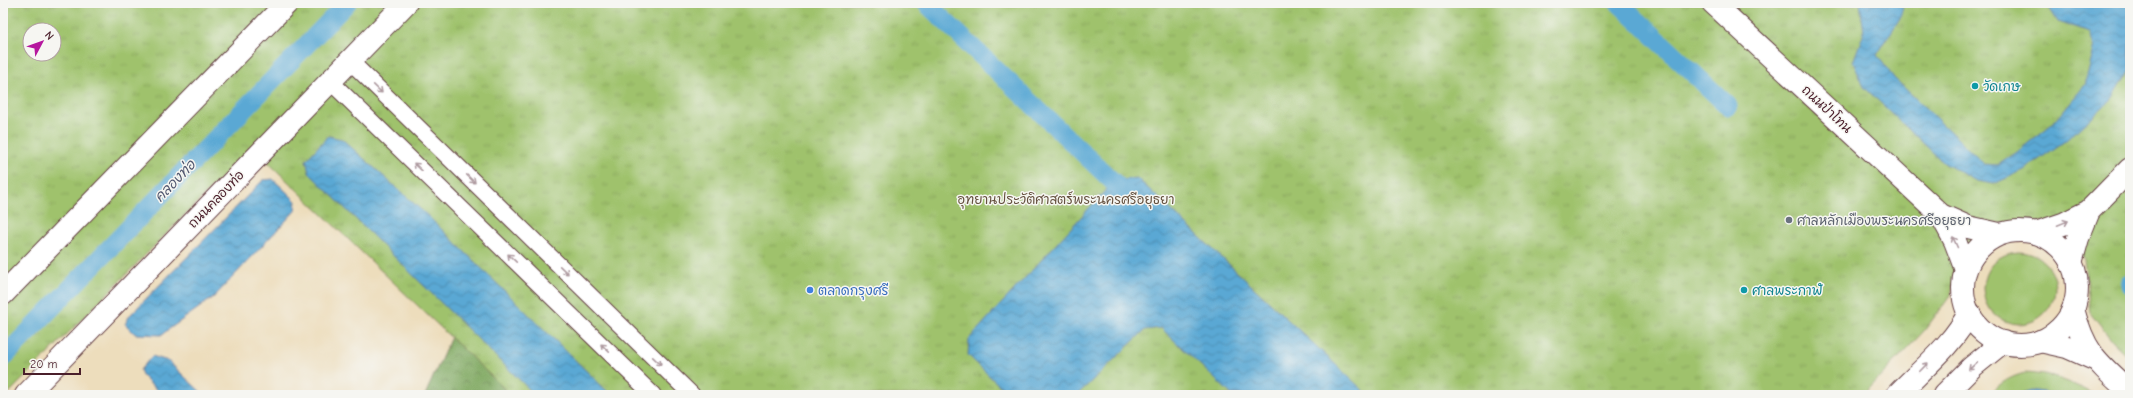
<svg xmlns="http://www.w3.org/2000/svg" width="2133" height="398" font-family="'Comic Neue','Playpen Sans Thai',sans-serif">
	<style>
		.grass { fill: #9fc26c; stroke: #74704c }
		.forest { fill: url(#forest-crowns); stroke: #646446 }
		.park { fill: url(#park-tufts); stroke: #74704c; fill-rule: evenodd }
		.water { fill: url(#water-waves); stroke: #526480 }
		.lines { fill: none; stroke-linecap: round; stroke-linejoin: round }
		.canal { stroke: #5aa8d4; stroke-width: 19 }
		.street-casing { stroke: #623c41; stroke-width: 18 }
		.secondary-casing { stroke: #623c41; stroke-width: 24 }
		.primary-casing { stroke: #623c41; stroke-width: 24 }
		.street { stroke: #fff; stroke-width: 16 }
		.secondary { stroke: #fff; stroke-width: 22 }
		.primary { stroke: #fff; stroke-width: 22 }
		.oneway { stroke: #ae9aa0 }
		.culture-dot { fill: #0f9aa8; stroke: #f6f6f2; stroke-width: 1.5 }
		.worship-dot { fill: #6b7280; stroke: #f6f6f2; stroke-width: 1.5 }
		.shop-dot { fill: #3f7fe0; stroke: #f6f6f2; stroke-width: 1.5 }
		.labels { text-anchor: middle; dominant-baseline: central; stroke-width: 3; stroke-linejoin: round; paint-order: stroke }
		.culture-label { font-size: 13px; fill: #0d838f; stroke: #f6f6f2; text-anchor: start }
		.street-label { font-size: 13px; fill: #4a1f2b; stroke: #f6f6f2 }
		.park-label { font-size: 13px; fill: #64503e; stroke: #f6f6f2 }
		.worship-label { font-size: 13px; fill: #5b616d; stroke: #f6f6f2; text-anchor: start }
		.shop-label { font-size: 13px; fill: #366cbe; stroke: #f6f6f2; text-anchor: start }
		.water-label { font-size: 14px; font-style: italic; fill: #50566f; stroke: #f6f6f2 }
	</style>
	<defs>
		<pattern id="forest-crowns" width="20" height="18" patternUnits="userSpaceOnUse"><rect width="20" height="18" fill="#7fa860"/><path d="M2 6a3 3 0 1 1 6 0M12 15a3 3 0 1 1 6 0" fill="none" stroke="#6a884f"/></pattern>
		<pattern id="park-tufts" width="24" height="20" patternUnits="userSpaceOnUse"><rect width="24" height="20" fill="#9fc26c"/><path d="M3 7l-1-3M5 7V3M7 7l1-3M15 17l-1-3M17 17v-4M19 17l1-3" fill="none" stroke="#8aa65e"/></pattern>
		<pattern id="water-waves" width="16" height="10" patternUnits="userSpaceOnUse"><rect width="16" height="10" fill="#5aa8d4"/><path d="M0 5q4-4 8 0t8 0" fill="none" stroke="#4c88ac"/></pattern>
	</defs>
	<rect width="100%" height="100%" fill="#f6f6f2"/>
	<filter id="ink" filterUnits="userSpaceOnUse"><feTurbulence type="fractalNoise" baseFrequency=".025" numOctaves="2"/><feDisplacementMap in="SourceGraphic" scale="8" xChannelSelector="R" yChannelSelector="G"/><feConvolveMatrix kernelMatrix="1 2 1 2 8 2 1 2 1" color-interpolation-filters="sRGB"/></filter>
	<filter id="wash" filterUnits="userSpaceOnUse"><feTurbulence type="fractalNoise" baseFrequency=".012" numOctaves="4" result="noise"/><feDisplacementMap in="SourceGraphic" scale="16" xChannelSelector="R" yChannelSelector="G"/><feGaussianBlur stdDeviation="0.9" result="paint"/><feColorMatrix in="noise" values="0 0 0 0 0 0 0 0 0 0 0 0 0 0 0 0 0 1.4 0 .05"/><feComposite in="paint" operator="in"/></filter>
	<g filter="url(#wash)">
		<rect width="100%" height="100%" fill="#edddbc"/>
		<path class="grass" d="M1983 288a36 36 0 1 1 72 0a36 36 0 1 1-72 0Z
			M2025,373C2052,374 2072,382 2094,395H1989C2000,383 2009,377 2025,373Z"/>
		<path class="forest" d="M451,337L511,395H425Z"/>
		<path class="park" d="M3,3H2130V358L2114,343L2090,313L2084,260L2045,222L1993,224L1958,259L1951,295L1924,331L1863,395H511L252,147L7,395H3ZM30,30H54V54H30Z"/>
		<path class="water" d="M1860,3H1904L1900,18L1877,55L1894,78L1984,164L1998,165L2017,152L2052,124L2085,85L2095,45L2090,32L2058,22L2046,3H2130V69L2112,99L2065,141L2024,170L1994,184L1976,181L1944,163L1864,87L1853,62L1864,32Z
			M328,136L342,139L428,216L611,395H535L309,173L306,160Z
			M1137,178L1368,395H1232L1161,328L1145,330L1077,395H1009L968,355L969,339L1114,181Z
			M273,179L296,201L295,211L214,297L161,335L135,334L125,324L130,315L263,180Z
			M152,356L168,361L204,395H162L143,377L140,370Z
			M2031,390L2060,395H2016Z"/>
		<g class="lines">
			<path class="canal" d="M926,3L1128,196L1129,200
				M1619,3L1728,106
				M2130,284V285
				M3,358L347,3"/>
		</g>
	</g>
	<g filter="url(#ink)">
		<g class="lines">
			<g class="street-casing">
				<path id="street" d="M350,61L692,395
					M330,81L653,395"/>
			</g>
			<g class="secondary-casing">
				<path id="secondary" d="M2036,233L2063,224L2089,211
					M2071,263L2078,238L2089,211L2130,169
					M3,294L287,3
					M2073,309C2085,354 2097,362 2130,392
					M2040,341L2067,347L2094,359
					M26,395L406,3"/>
			</g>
			<g class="primary-casing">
				<path id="primary" d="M1713,3L1941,215L1968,227L1999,234
					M1941,215L1955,241L1966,270
					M1963 288a57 57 0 1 1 114 0a57 57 0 1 1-114 0Z
					M1897,395C1920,371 1956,342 1969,312
					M1944,395L1972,367L2003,342"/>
			</g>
			<use href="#street" class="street"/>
			<use href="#secondary" class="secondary"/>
			<use href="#primary" class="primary"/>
		</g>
		<defs><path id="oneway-shaft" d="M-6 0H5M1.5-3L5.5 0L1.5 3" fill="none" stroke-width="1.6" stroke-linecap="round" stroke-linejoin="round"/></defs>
		<g class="oneway">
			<use href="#oneway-shaft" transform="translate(378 89) rotate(44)"/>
			<use href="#oneway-shaft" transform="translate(418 167) rotate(-136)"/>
			<use href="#oneway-shaft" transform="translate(471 179) rotate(44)"/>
			<use href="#oneway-shaft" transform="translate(2063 223) rotate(-22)"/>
			<use href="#oneway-shaft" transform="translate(1955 242) rotate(-114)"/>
			<use href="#oneway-shaft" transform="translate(512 258) rotate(-136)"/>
			<use href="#oneway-shaft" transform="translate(564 270) rotate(44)"/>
			<use href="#oneway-shaft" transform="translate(605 348) rotate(-136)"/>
			<use href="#oneway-shaft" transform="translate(657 361) rotate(44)"/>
			<use href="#oneway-shaft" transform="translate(1973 366) rotate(137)"/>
			<use href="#oneway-shaft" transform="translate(1924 367) rotate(-46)"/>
		</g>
	</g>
	<g class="culture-dot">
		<circle cx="1975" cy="86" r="4"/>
		<circle cx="1744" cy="290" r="4"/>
	</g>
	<circle class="worship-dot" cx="1789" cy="220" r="4"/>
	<circle class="shop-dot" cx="810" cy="290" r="4"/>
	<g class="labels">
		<g class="culture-label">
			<text x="1983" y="86">วัดเกษ</text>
			<text x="1752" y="290">ศาลพระกาฬ</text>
		</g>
		<g class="street-label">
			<text transform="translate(1827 109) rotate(43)">ถนนป่าโทน</text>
			<text transform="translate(216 199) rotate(-46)">ถนนคลองท่อ</text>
		</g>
		<g class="park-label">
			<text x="1066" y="199">อุทยานประวัติศาสตร์พระนครศรีอยุธยา</text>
		</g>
		<g class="worship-label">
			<text x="1797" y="220">ศาลหลักเมืองพระนครศรีอยุธยา</text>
		</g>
		<g class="shop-label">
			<text x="818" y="290">ตลาดกรุงศรี</text>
		</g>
		<g class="water-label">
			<text transform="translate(175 181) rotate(-46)">คลองท่อ</text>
		</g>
	</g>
	<rect width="2133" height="398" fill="none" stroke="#f6f6f2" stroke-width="16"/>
	<g transform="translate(42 42) rotate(49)"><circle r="19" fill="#f6f6f2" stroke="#b1a0a2"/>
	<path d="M0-3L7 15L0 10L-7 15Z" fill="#b5179e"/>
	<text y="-6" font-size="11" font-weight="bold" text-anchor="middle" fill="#4a1f2b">N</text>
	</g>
	<path d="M24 368v6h56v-6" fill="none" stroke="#4a1f2b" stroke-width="2"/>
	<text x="30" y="368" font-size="12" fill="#4a1f2b" stroke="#f6f6f2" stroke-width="3" paint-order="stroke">20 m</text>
</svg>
